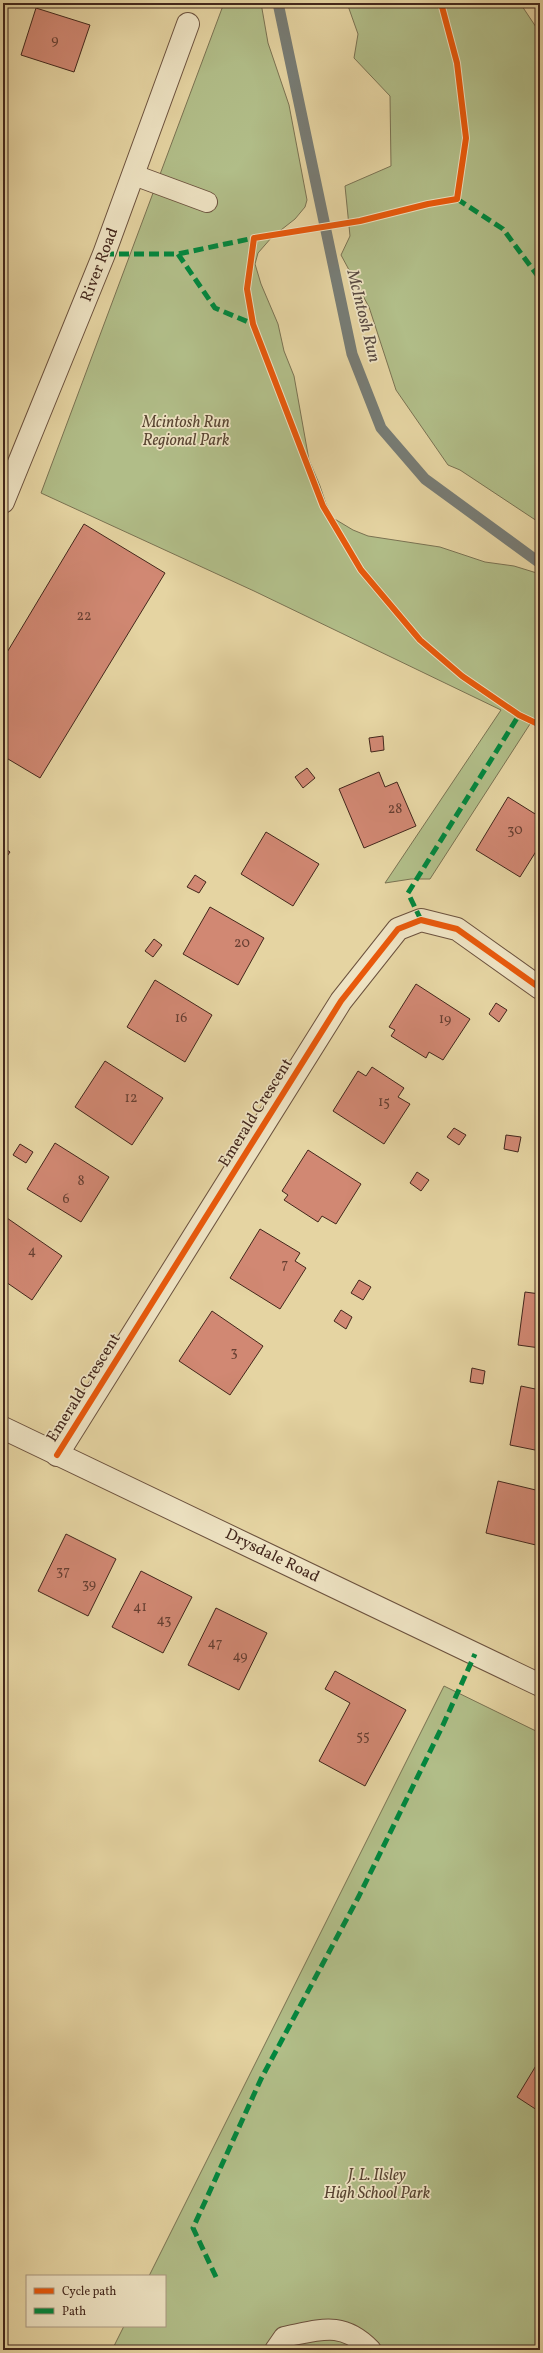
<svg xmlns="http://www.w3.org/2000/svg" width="543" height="2353" font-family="Vollkorn,serif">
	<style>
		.green { fill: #b1bd88; stroke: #7a7252 }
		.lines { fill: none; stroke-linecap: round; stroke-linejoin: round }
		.stream { stroke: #777c75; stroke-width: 11 }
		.building { fill: #d18873; stroke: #43271c }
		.service-casing { stroke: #6c523e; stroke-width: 22 }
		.minor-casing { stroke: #6c523e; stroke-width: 24 }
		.tertiary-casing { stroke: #6c523e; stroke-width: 24 }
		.service { stroke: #eee3c3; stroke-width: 20 }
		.minor { stroke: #eee3c3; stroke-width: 22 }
		.tertiary { stroke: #eee3c3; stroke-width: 22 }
		.quiet { stroke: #00873e; stroke-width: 5; stroke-dasharray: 10 5; stroke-linecap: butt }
		.cycleway-casing { stroke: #eee3c3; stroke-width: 8 }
		.cycleway { stroke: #e8590c; stroke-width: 6 }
		.labels { text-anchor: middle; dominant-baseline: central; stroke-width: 3.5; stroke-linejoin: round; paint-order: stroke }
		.number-label { font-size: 14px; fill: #663f32 }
		.street-label { font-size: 16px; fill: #43271c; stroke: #eee3c3 }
		.park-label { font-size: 16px; font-style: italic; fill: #594532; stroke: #eee3c3 }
		.water-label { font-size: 17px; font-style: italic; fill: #594a41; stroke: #eee3c3 }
	</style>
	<rect width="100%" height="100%" fill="#e5d4a2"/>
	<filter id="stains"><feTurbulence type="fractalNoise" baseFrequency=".005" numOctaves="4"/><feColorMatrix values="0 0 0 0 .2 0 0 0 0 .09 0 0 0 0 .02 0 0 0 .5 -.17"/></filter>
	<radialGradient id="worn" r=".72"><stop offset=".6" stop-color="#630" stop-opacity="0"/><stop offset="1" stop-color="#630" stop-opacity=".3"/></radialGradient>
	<path class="green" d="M224,3H261L268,43L289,105L307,200L305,207L295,219L272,237L258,253L255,264L261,284L278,324L284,351L294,376L309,460L320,486L326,504L333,518L353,530L368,536L440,547L485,562L514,566L540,574V728L530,724L430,879H411L385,883L501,710L254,591L41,493Z
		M347,3H520L540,33V523L460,470L448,465L396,390L369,307L341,255L350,236L345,186L391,166L390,96L354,58L358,34Z
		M444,1686L540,1733V2350H112L124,2326H165V2276H149Z"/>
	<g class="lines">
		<path class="stream" d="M278,3L352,354L381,428L425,479L540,563"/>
	</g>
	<path class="building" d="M36,8L90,25L74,72L21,55Z
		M84,524L165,573L40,778L3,756V659Z
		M383,736L384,750L371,752L369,738Z
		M307,768L315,778L303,788L295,777Z
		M379,772L385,787L397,782L416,826L364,848L339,789Z
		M508,797L540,817V845L520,877L476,850Z
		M266,832L319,864L293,906L241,874Z
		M3,847L10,852L3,862Z
		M195,875L206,882L199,893L187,887Z
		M210,907L264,938L238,985L183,954Z
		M154,939L162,945L153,957L145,951Z
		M155,980L212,1015L185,1062L127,1027Z
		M416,984L470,1019L443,1060L429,1052L426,1058L391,1036L395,1030L389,1027Z
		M496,1003L507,1010L499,1022L489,1014Z
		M105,1061L163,1098L132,1145L75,1107Z
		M372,1067L404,1088L398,1097L410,1104L384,1144L333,1111L358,1071L366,1076Z
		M454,1128L466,1135L459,1145L447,1137Z
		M506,1135L521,1137L518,1152L504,1149Z
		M55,1143L109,1177L81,1222L27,1189Z
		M20,1144L33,1152L26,1163L13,1155Z
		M308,1150L361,1184L336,1224L322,1216L318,1222L284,1200L288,1195L282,1191Z
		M417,1172L429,1180L421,1191L410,1183Z
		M7,1218L62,1256L32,1300L3,1280V1225Z
		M260,1229L300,1253L295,1261L306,1268L280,1309L230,1278Z
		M359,1280L371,1287L363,1300L351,1293Z
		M525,1292L540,1294V1348L518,1345Z
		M341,1310L352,1317L346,1329L334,1321Z
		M212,1311L263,1346L230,1395L179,1361Z
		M472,1368L485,1371L483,1384L470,1382Z
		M521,1386L540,1390V1451L510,1445Z
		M498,1481L540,1491V1546L486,1533Z
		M66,1534L116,1559L88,1616L38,1591Z
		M141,1571L192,1597L163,1653L112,1627Z
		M216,1608L267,1633L239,1690L188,1665Z
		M335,1671L406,1710L365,1786L319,1761L350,1703L325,1689Z
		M540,2059V2112L517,2097Z"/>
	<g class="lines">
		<g class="service-casing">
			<path id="service" d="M134,175L207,202
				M275,2350L284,2337C320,2330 342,2320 371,2350"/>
		</g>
		<g class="minor-casing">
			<path id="minor" d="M3,502L104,254L188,24
				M57,1455L341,1001L398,929L421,920L457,929L540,988"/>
		</g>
		<g class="tertiary-casing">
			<path id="tertiary" d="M3,1428L540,1685"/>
		</g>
		<use href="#service" class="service"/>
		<use href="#minor" class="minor"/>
		<use href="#tertiary" class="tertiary"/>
		<path class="quiet" d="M457,199L503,229L540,279
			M104,254H178L254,238
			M178,254L215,308L253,324
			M421,920L408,893L519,715
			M216,2277L193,2228L261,2079L359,1896L443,1725L475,1654"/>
		<g class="cycleway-casing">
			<path id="cycleway" d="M441,3L457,63L466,138L457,199L428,204L360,221L254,238L247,289L253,324L323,506L361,570L420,640L462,676L519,715L540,725
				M57,1455L341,1001L398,929L421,920L457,929L540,988"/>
		</g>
		<use href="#cycleway" class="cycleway"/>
	</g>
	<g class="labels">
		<g class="number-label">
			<text x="55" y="40">9</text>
			<text x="84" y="616">22</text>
			<text x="395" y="809">28</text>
			<text x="515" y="830">30</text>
			<text x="242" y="943">20</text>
			<text x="181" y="1018">16</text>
			<text x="445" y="1019">19</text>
			<text x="131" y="1098">12</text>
			<text x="384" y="1102">15</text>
			<text x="81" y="1181">8</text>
			<text x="66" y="1199">6</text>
			<text x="32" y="1251">4</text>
			<text x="285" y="1264">7</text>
			<text x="234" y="1352">3</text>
			<text x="63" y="1571">37</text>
			<text x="89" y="1584">39</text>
			<text x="140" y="1607">41</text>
			<text x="164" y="1620">43</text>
			<text x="215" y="1643">47</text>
			<text x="240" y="1656">49</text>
			<text x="363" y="1736">55</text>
		</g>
		<g class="street-label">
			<text transform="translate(100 265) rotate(-69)">River Road</text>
			<text transform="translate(256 1113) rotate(-58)">Emerald Crescent</text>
			<text transform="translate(84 1388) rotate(-58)">Emerald Crescent</text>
			<text transform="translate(272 1556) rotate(26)">Drysdale Road</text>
		</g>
		<g class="park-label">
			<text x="186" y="423">Mcintosh Run<tspan x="186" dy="18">Regional Park</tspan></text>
			<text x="377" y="2176">J. L. Ilsley<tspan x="377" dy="18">High School Park</tspan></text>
		</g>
		<g class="water-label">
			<text transform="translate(363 316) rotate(76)">McIntosh Run</text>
		</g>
	</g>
	<rect width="543" height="2353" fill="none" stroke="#e5d4a2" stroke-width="16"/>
	<rect x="4" y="4" width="535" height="2345" fill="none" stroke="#43271c" stroke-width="2"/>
	<rect x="8" y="8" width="527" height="2337" fill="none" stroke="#43271c"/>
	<rect x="26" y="2275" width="140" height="52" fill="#eee3c3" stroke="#aa9880"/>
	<rect x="34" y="2288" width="20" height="6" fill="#e8590c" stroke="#aa9880"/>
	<text x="62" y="2295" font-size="12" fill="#43271c">Cycle path</text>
	<rect x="34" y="2308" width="20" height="6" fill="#00873e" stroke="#aa9880"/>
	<text x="62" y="2315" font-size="12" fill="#43271c">Path</text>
	<rect width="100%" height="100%" filter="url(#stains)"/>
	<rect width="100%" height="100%" fill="url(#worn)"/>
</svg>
